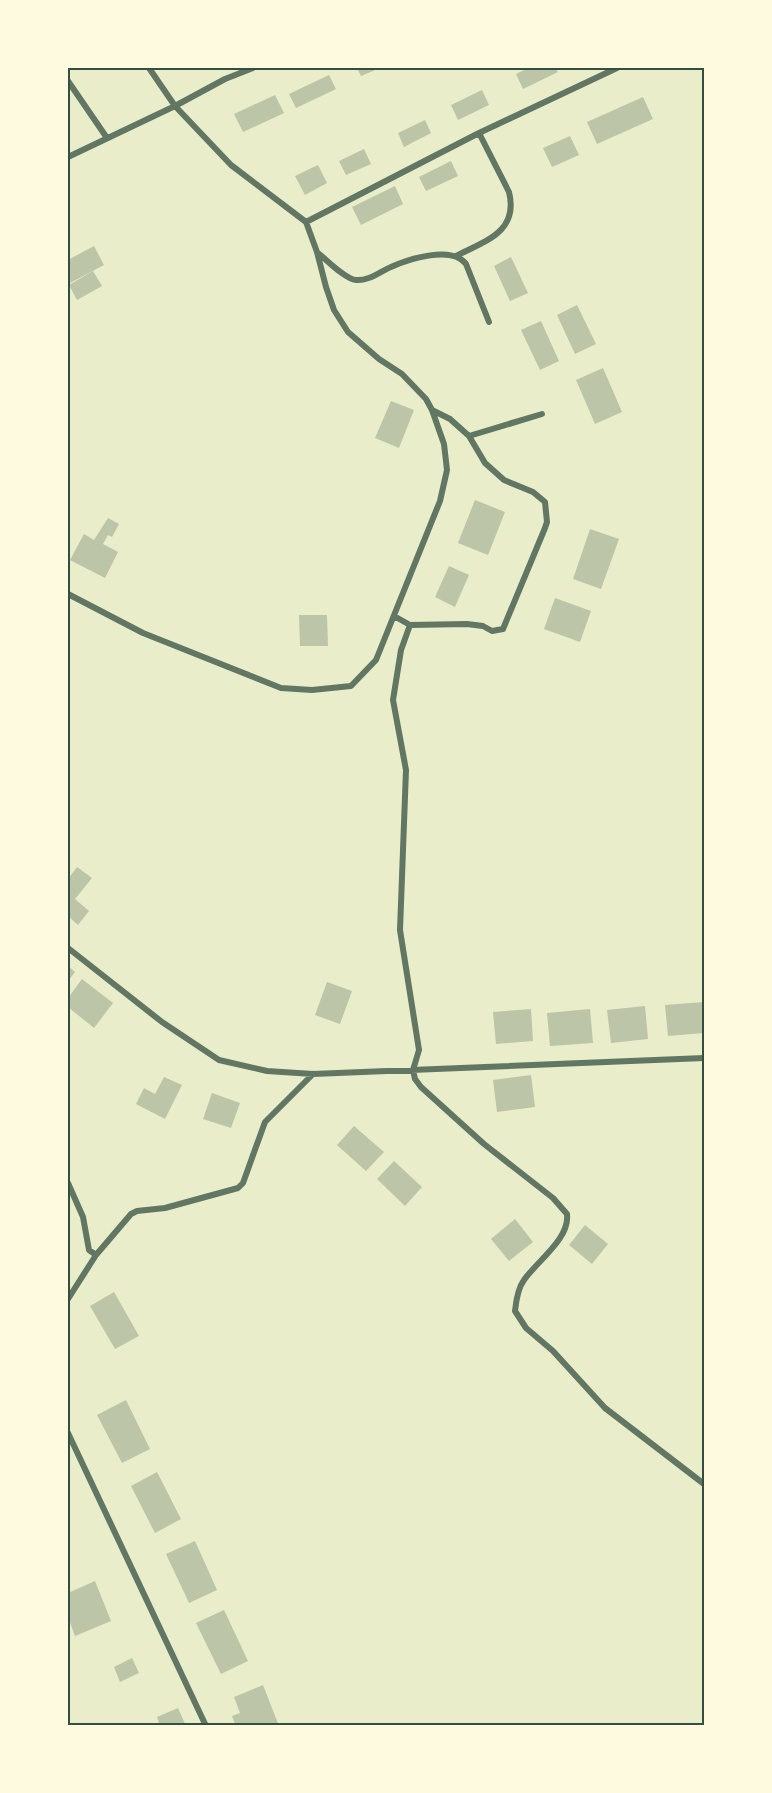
<svg xmlns="http://www.w3.org/2000/svg" width="772" height="1793" font-family="Raleway,sans-serif">
	<style>
		.building { fill: #bcc5a7 }
		.lines { fill: none; stroke-linecap: round; stroke-linejoin: round }
		.minor { stroke: #617663; stroke-width: 6 }
		.neatline { fill: none; stroke: #344e41; stroke-width: 2 }
	</style>
	<rect width="100%" height="100%" fill="#e9edc9"/>
	<path class="building" d="M357,68H380L361,76Z
		M528,68H555L558,72L523,89L516,74Z
		M329,75L336,89L296,108L289,94Z
		M482,90L489,105L458,120L451,105Z
		M275,95L284,113L243,132L234,114Z
		M643,97L653,119L597,144L587,122Z
		M425,120L431,133L404,147L398,133Z
		M570,136L579,155L552,167L543,148Z
		M364,149L371,164L346,175L339,161Z
		M451,161L458,176L426,191L419,177Z
		M318,165L327,183L305,195L295,176Z
		M395,186L403,204L361,225L352,207Z
		M94,246L104,265L68,284V260Z
		M511,257L528,293L510,301L494,266Z
		M93,271L102,286L77,300L69,285Z
		M577,305L596,344L575,354L557,315Z
		M541,321L559,361L540,370L521,330Z
		M603,368L622,412L595,424L576,380Z
		M391,401L414,410L399,448L375,438Z
		M475,500L505,512L488,555L458,543Z
		M108,518L119,524L112,537L108,535L103,544L118,552L105,578L70,560L84,534L94,540Z
		M590,529L619,539L601,589L573,579Z
		M449,566L469,575L455,607L435,597Z
		M555,598L591,611L580,642L544,629Z
		M299,615H327L328,646H300Z
		M77,867L92,878L75,899L89,911L78,925L68,916V879Z
		M68,966L75,972L68,981Z
		M82,979L113,1003L94,1028L68,1007V998Z
		M327,982L352,991L340,1024L315,1015Z
		M704,1002V1033L668,1036L665,1005Z
		M645,1006L648,1039L611,1043L607,1010Z
		M531,1009L533,1041L496,1044L493,1012Z
		M590,1009L593,1043L550,1046L547,1013Z
		M531,1075L535,1107L497,1112L493,1080Z
		M164,1077L182,1085L165,1119L136,1104L144,1088L155,1094Z
		M212,1093L240,1103L231,1128L203,1119Z
		M354,1126L384,1152L366,1171L337,1145Z
		M394,1161L422,1187L405,1206L377,1179Z
		M515,1219L533,1242L509,1261L491,1239Z
		M585,1225L608,1244L592,1264L569,1245Z
		M114,1292L139,1336L115,1349L90,1306Z
		M126,1400L150,1449L122,1463L97,1415Z
		M157,1472L181,1519L155,1533L131,1486Z
		M195,1541L217,1590L189,1603L166,1554Z
		M95,1581L111,1621L75,1636L68,1617V1593Z
		M224,1610L248,1661L221,1674L196,1623Z
		M132,1658L139,1673L120,1682L114,1667Z
		M263,1685L279,1726H236L232,1716L240,1713L234,1697Z
		M178,1708L186,1726H160L157,1717Z"/>
	<g class="lines">
		<path class="minor" d="M149,68L175,106L231,165L306,222L317,252L326,287L334,310L348,332L379,359L402,374L426,399L432,410L450,419L469,436L485,463L504,480L533,492L545,502L547,522L545,528L503,629L492,631L483,626L467,624L410,625L394,616
			M68,81L107,138
			M68,157L175,106L225,79L253,68
			M306,222L479,133L617,68
			M318,253C327,260 345,279 356,280C369,281 379,272 391,267C409,259 452,245 466,264L489,322
			M456,256C485,241 519,232 509,192L479,133
			M469,436L542,414
			M68,594L143,633L281,688L312,690L351,686L376,660L440,501L447,470L444,444L432,410
			M410,625L401,650L393,700L406,770L400,930L419,1050L413,1070L415,1079L421,1087L484,1144L553,1198L567,1214C570,1239 537,1261 524,1280C518,1288 516,1301 515,1311L526,1328L553,1351L605,1408L704,1484
			M68,948L162,1022L219,1060L267,1071L313,1074L704,1058
			M68,1183L83,1217L89,1250L96,1255
			M68,1299L96,1255L131,1214L137,1211L165,1208L238,1188L243,1183L265,1122L313,1074
			M68,1433L206,1726"/>
	</g>
	<rect width="772" height="1793" fill="none" stroke="#fefae0" stroke-width="138"/>
	<rect x="69" y="69" width="634" height="1655" class="neatline"/>
</svg>
